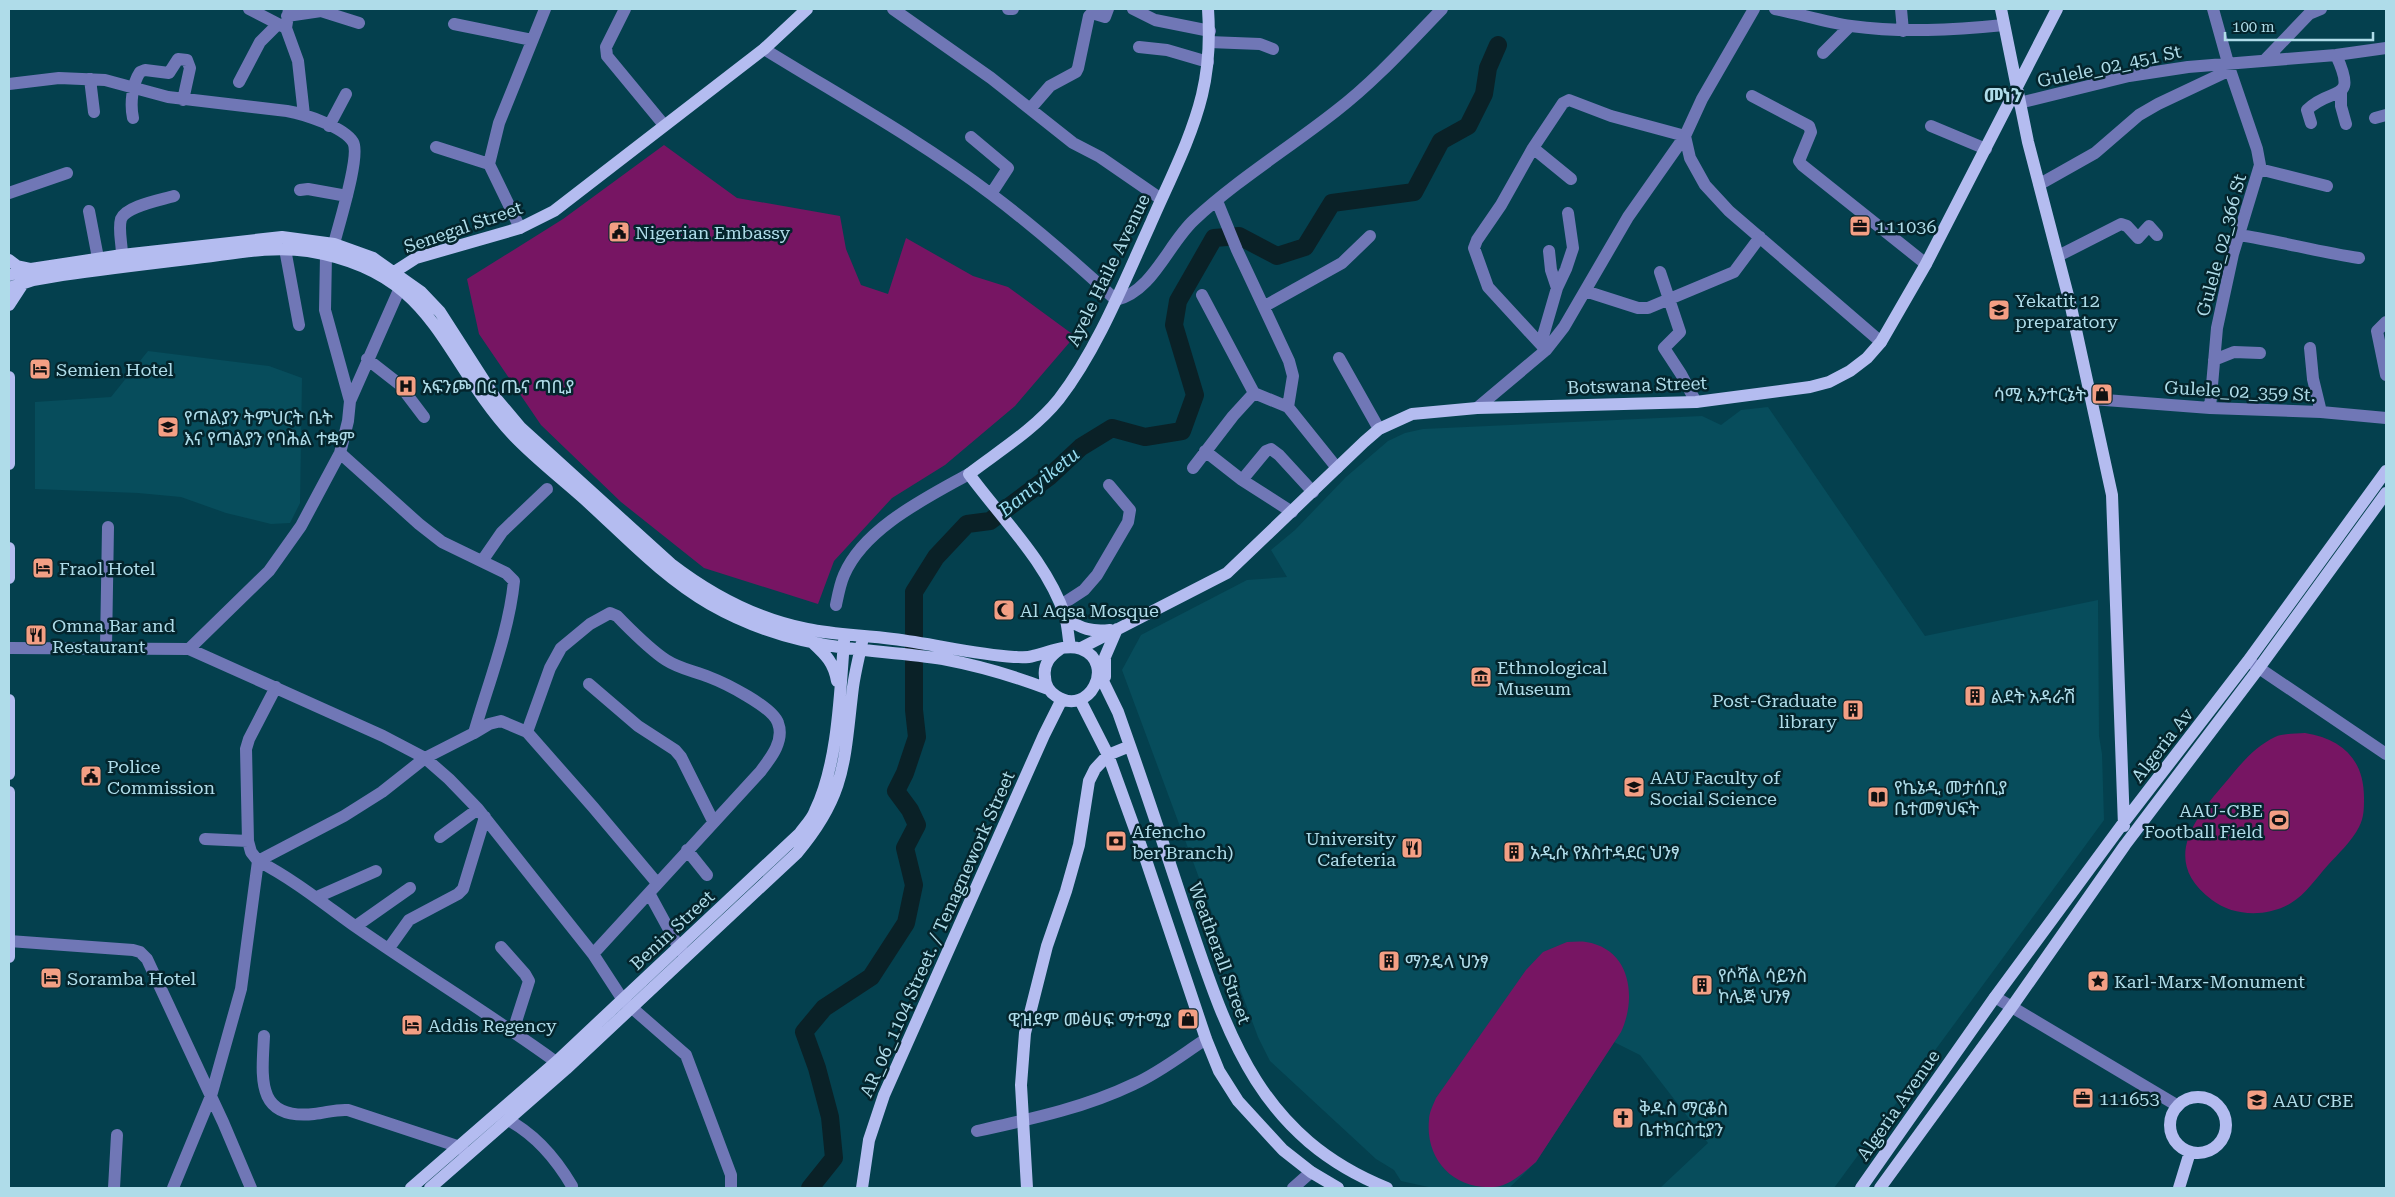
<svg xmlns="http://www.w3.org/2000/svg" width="2395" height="1197" font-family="'Roboto Serif','Noto Sans Ethiopic',serif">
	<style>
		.built { fill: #074d5c }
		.green { fill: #771563 }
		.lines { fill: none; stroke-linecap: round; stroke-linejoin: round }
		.river { stroke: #0a2127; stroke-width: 18 }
		.minor { stroke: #7077b6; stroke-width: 12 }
		.major { stroke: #b4bcf0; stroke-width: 12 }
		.labels { text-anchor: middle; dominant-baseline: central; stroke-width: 5; stroke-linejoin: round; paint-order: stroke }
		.street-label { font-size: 18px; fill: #afdce9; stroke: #04252d }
		.poi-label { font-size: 18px; fill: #afdce9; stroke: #04252d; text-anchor: start }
		.neighbourhood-label { font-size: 19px; font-weight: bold; fill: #afdce9; stroke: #04252d }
		.water-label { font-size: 19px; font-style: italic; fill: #97ddf1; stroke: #04252d }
	</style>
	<rect width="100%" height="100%" fill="#04404e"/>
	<path class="built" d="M148,351L269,366L302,378L300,503L290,523L271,524L226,513L181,497L138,493L35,489V402L111,397Z
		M1768,407L1925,636L2098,600L2099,736L2102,754L2104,820L1834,1188H1660L1708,1143L1640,1055L1614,1042L1536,1162L1509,1188H1433L1401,1181L1394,1170L1376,1159L1270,1061L1258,1037L1122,670L1141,635L1247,580L1287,577L1271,550L1295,530L1346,477L1388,441L1405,433L1423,429L1702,416L1721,425L1741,410Z"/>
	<path class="green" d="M664,145L737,198L840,216L846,249L861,285L888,294L906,238L973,276L1008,287L1075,336L1015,406L945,465L892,498L834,561L818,604L704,568L621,502L541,425L479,334L467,279L563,219Z
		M2305,733C2342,739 2364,759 2364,798C2364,808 2364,818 2359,827C2352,841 2338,854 2328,865C2317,877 2305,895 2291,903C2268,917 2234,917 2212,900C2161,862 2193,820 2225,783C2240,765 2254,747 2275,737C2283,733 2296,734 2305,733Z
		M1567,942C1573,942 1580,941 1586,942C1631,949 1637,998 1621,1032L1536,1162C1524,1172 1510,1186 1494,1187C1453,1190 1425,1159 1429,1120C1429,1113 1433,1105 1436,1098L1526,970L1543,952Z"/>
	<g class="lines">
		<path class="river" d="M810,1188L834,1158L830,1117L817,1068L804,1032L824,1008L871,977L906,923L914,885L905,848L917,825L910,810L896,791L905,773L917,737L914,710V592L936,557L967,524L990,521L1050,476L1081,447L1112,428L1145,437L1182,431L1195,395L1174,325L1178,301L1214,238L1239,236L1277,256L1305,247L1332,203L1414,192L1441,141L1468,126L1484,94L1488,68L1498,45"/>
		<path class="minor" d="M249,9L284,27
			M289,9L286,28L298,61L304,115
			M625,9L606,47L607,56L664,125
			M893,9L991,78L1073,143L1100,157L1161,199
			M1008,9H1013
			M1133,9L1155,20L1210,31
			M1775,9C1800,14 1825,22 1851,26C1902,33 1953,30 2004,25
			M1901,9L1903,31
			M287,16L321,11L359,23
			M454,24L532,40
			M1209,42L1260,44L1273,49
			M1139,47L1167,50L1208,62
			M764,49C840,96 920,140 991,194C1035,227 1076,263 1116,300C1153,291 1168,244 1194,220C1237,180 1289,148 1336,111C1375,81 1408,44 1442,9
			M1823,53L1850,26
			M2264,61L2309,14L2321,9
			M90,79L94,112
			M239,82L260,42L278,24
			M9,84L59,78L105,80L168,97L287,111C304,114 344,127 353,142C361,155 338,227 334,244
			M2341,90V106L2346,124
			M1752,96L1809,126L1811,132L1799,161L1802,165L1926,264
			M2019,103L2129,76L2188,67L2336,55L2386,48
			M1030,109L1050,86L1076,72L1078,68L1089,16L1092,13L1105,17L1108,9
			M133,118C130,104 132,84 140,72L145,70L169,73L178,59L187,60L190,68L183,100
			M2375,118L2386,115
			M2311,123L2307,110C2331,85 2359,105 2336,55
			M329,126L346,94
			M1931,126L1986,149
			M971,137L1008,168L991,194
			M436,147L489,164
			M1533,148L1571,179
			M2259,169L2327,186
			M2040,184L2095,153L2139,115L2158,104L2230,70
			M300,190L308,189L347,196
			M9,193L67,173
			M1217,201L1237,250L1289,361L1293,376L1288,407
			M89,211L98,258
			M520,228L489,164L499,123L545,9
			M2239,235C2279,241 2319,252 2359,258
			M285,249L299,325
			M1549,251L1551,270L1557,288
			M122,255C122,244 118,229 121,219C126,206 161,200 174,196
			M326,255L325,310L350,401
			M2058,256L2121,224L2127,226L2138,238L2149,226L2157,235
			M1660,272L1680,332L1664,348L1681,374L1696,402
			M1585,291L1638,308H1648L1734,272L1760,237
			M1202,295L1254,393L1288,407L1337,468
			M1265,306L1342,263L1370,236
			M2386,322L2377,331L2386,375
			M1541,343L1557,288L1566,269L1573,248L1568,213
			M2310,348L2313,379L2321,412
			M1546,350L1488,287L1474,248L1477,240L1501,205L1533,148L1563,103L1569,100L1611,116L1685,136L1690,158L1705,185L1729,211L1881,342
			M1339,358L1379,429
			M367,359L399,384L424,417
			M2214,360L2234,352L2260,353
			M2092,399L2210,408L2321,412L2386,418
			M1477,408L1546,350L1564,327L1628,217L1685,136L1702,99L1754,9
			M2210,408L2217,328L2233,254L2260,165L2257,149L2230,70L2213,9
			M1205,451L1242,480
			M1193,468L1233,416L1254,393
			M1292,512L1242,480L1266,451L1271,449L1279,455L1313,492
			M482,561L502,532L547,489
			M836,605C838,595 840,584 844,575C864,528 926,498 969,474
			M1061,605L1084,590L1097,575L1128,522L1130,510L1109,485
			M106,647L108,527
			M9,648L189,649L383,736L425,758L449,779L478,809L593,954L623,1000L686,1055L731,1175V1188
			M189,649L269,571L301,526L340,453L348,421L350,401L403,281
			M2250,662L2386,754
			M589,684L638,726L675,750L681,757L713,821
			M276,687L249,739L246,749L248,841L251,852L258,861C293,879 324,904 356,927C422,973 491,1015 556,1062
			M527,732L550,668L561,648L590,624L610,613L617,616C632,631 648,648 666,660C680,669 694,671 709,677C725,683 773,707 778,723C785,741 770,759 760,772L593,954
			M474,733L489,724L501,721L527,732L593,807L657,883
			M440,837L478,809
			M205,839L248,841
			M687,850L707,875
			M258,861L344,816L382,792L425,758L474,733C488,684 509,632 514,581L506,573L442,542L419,524L340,453
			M649,893L679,948L686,955
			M317,897L376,871
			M356,926L410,888
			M9,941L133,950L140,952L147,959L223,1122L251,1188
			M501,947L525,974L529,981L513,1031
			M389,948L409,920L458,894L463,889L485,817
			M1995,997L2178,1106
			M264,1036C262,1078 255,1120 314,1114C326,1113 336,1109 348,1110L460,1147L465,1152
			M500,1116C531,1130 555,1157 572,1186
			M977,1131C1031,1119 1084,1108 1134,1084C1159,1073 1183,1054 1206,1039
			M114,1188L117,1135
			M173,1188L211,1096L241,989L258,861
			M1293,1188L1311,1172"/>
		<path class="major" d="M2001,9L2028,142L2071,307L2112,495L2124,826
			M9,260L17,266L31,269
			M9,275L31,269L122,255L282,237L334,244L373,258L421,292L440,312L494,396L521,428L671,564C710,594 757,619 807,629C835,635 865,635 893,639C934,644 973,654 1014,657C1020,657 1027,658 1033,656C1048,653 1066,643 1081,649C1117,663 1089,718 1056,696C1050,692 1045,685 1045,677C1043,664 1050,656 1060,649
			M388,276L416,258L520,228L554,211L764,49L807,9
			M9,288L33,280L62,275C104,269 146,264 188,259C228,255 268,245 308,251C437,272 439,355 514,436C538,461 566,482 591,505C629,540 665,578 710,604C752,628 798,642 846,648C878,652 911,654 943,659C980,666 1014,676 1048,689
			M9,305L24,282
			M9,377V464
			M9,548V578
			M1066,618C1081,629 1092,632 1110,630
			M813,643C826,655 834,663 837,681
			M1070,646C1068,637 1068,626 1065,616C1047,562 1002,519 969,474C999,451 1035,429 1059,399C1097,350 1124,282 1150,225C1168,183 1191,140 1202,95C1209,66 1210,38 1208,9
			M1081,648L1227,573L1364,442L1379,429L1412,414L1477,408L1696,402L1810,387L1829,382L1850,371L1867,358L1881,342L1926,264L2057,9
			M1099,673L1118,712L1130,746C1150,803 1169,861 1188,918C1228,1037 1260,1137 1387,1188
			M1105,677V657L1117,629
			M9,700V774
			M1080,700L1108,755L1146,860L1206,1039L1219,1071L1238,1101L1283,1150L1311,1172L1338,1188
			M9,792V957
			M2170 1125a28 28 0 1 1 56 0a28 28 0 1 1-56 0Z
			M411,1188L556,1062L800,833C805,826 812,819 815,811C838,764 840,693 844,641
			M430,1188L566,1069L797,853C847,794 844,760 853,687C855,672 859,657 862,642
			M862,1188L869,1140L884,1095L1044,735L1062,699
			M1027,1188L1021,1085L1025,1033L1047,946L1066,891L1079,845L1089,781L1095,769L1108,755L1130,746
			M1861,1188L1995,997L2124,822L2248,661L2386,471
			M1880,1188L2011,1008L2125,845L2259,668L2386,493
			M2179,1188L2190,1152"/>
	</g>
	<defs>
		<g id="office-square" transform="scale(1.125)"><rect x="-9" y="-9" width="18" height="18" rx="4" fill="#f39f84" stroke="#04252d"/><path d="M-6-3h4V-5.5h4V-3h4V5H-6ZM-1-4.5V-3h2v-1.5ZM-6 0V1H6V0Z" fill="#111"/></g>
		<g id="civic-square" transform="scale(1.125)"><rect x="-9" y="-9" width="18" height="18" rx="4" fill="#f39f84" stroke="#04252d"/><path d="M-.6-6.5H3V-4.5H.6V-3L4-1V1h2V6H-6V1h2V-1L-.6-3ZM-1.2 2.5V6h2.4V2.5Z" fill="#111"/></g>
		<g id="school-square" transform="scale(1.125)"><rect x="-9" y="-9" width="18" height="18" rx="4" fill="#f39f84" stroke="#04252d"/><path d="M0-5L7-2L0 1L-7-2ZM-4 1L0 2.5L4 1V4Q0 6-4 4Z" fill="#111"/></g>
		<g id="hotel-square" transform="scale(1.125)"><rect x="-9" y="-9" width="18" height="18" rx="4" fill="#f39f84" stroke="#04252d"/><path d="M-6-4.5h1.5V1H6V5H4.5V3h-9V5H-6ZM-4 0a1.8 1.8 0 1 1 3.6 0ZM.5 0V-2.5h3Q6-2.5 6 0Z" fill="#111"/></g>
		<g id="hospital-square" transform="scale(1.125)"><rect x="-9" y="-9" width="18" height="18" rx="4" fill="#f39f84" stroke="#04252d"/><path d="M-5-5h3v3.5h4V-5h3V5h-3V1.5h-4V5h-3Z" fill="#111"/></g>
		<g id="shop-square" transform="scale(1.125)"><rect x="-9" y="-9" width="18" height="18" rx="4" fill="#f39f84" stroke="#04252d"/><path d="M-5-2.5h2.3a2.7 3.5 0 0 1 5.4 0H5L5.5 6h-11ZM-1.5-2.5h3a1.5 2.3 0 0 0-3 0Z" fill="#111"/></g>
		<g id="mosque-square" transform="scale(1.125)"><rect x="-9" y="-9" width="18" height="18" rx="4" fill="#f39f84" stroke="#04252d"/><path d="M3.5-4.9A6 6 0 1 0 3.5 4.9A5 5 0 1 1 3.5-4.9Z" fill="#111"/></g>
		<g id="restaurant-square" transform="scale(1.125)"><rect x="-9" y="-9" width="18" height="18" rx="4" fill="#f39f84" stroke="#04252d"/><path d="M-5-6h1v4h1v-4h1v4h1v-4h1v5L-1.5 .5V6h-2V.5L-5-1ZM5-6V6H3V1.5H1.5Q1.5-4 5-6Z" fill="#111"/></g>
		<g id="museum-square" transform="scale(1.125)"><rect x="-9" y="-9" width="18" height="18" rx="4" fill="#f39f84" stroke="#04252d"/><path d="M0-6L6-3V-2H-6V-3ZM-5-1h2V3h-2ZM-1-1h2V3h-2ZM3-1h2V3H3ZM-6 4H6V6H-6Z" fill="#111"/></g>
		<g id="building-square" transform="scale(1.125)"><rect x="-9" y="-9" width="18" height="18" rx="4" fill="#f39f84" stroke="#04252d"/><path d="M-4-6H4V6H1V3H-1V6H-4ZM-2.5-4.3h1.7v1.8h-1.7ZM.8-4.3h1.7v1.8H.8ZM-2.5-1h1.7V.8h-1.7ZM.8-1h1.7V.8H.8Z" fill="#111"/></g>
		<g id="university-square" transform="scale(1.125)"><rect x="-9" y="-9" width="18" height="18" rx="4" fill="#f39f84" stroke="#04252d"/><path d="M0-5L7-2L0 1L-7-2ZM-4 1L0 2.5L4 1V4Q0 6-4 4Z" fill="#111"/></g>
		<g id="library-square" transform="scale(1.125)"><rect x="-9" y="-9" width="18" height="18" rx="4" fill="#f39f84" stroke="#04252d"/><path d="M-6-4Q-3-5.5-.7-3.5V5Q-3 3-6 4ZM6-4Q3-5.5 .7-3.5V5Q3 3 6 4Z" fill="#111"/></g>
		<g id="stadium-square" transform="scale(1.125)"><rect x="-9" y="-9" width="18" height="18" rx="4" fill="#f39f84" stroke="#04252d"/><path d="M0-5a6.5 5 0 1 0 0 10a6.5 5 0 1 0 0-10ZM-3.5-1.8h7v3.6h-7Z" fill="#111"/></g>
		<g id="bank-square" transform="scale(1.125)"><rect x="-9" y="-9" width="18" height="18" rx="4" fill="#f39f84" stroke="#04252d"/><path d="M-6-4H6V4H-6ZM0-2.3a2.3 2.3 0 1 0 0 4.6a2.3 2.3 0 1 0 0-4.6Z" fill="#111"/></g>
		<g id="sight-square" transform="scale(1.125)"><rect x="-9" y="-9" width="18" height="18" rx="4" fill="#f39f84" stroke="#04252d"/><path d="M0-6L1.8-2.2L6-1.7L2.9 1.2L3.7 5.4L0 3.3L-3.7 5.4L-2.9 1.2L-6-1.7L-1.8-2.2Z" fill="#111"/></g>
		<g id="church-square" transform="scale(1.125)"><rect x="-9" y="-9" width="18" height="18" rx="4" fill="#f39f84" stroke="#04252d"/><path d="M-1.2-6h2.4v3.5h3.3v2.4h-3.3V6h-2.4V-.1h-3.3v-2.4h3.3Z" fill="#111"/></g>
	</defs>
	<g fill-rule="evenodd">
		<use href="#office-square" x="1860" y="226"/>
		<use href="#civic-square" x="619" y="232"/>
		<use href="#school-square" x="1999" y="310"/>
		<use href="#hotel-square" x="40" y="369"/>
		<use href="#hospital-square" x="406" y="386"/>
		<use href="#shop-square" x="2102" y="394"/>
		<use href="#school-square" x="168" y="427"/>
		<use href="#hotel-square" x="43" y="568"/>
		<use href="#mosque-square" x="1004" y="610"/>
		<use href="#restaurant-square" x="36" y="635"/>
		<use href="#museum-square" x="1481" y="677"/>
		<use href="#building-square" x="1975" y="696"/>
		<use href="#building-square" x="1853" y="710"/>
		<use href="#civic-square" x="91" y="776"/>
		<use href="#university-square" x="1634" y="787"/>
		<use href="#library-square" x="1878" y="797"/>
		<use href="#stadium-square" x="2279" y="820"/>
		<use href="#bank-square" x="1116" y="841"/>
		<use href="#restaurant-square" x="1412" y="848"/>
		<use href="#building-square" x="1514" y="852"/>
		<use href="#building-square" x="1389" y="961"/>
		<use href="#hotel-square" x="51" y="978"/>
		<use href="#sight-square" x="2098" y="981"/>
		<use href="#building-square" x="1702" y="985"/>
		<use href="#shop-square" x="1188" y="1019"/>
		<use href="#hotel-square" x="412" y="1025"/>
		<use href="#office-square" x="2083" y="1098"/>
		<use href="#university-square" x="2257" y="1100"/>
		<use href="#church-square" x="1623" y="1118"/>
	</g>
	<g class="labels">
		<g class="street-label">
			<text transform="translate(2109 66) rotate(-12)">Gulele_02_451 St</text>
			<text transform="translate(463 227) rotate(-19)">Senegal Street</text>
			<text transform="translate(2221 245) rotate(-75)">Gulele_02_366 St</text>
			<text transform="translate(1108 270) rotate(-64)">Ayele Haile Avenue</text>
			<text transform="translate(1637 385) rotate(-2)">Botswana Street</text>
			<text transform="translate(2240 391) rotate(3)">Gulele_02_359 St.</text>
			<text transform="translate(2162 745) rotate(-52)">Algeria Av</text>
			<text transform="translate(672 930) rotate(-43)">Benin Street</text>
			<text transform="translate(937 934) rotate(-66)">AR_06_1104 Street. / Tenagnework Street</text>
			<text transform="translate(1220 953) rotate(70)">Weatherall Street</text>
			<text transform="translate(1898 1105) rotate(-55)">Algeria Avenue</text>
		</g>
		<g class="poi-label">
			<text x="1876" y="226">111036</text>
			<text x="635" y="232">Nigerian Embassy</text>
			<text x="2015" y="300">Yekatit 12<tspan x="2015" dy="21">preparatory</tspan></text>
			<text x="56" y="369">Semien Hotel</text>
			<text x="422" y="386">አፍንጮ በር ጤና ጣቢያ</text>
			<text x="2086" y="394" text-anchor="end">ሳሚ ኢንተርኔት</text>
			<text x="184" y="417">የጣልያን ትምህርት ቤት<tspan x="184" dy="21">እና የጣልያን የባሕል ተቋም</tspan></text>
			<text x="59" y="568">Fraol Hotel</text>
			<text x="1020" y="610">Al Aqsa Mosque</text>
			<text x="52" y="625">Omna Bar and<tspan x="52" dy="21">Restaurant</tspan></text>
			<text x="1497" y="667">Ethnological<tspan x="1497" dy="21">Museum</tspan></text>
			<text x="1991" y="696">ልደት አዳራሽ</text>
			<text x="1837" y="700" text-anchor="end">Post-Graduate<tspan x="1837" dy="21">library</tspan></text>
			<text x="107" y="766">Police<tspan x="107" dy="21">Commission</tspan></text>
			<text x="1650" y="777">AAU Faculty of<tspan x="1650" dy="21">Social Science</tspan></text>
			<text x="1894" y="787">የኬኔዲ መታሰቢያ<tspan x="1894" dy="21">ቤተመፃህፍት</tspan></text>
			<text x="2263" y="810" text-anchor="end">AAU-CBE<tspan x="2263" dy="21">Football Field</tspan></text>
			<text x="1132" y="831">Afencho<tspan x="1132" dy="21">ber Branch)</tspan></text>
			<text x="1396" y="838" text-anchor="end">University<tspan x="1396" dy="21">Cafeteria</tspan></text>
			<text x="1530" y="852">አዲሱ የአስተዳደር ህንፃ</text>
			<text x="1405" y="961">ማንዴላ ህንፃ</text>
			<text x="1718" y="975">የሶሻል ሳይንስ<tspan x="1718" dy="21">ኮሌጅ ህንፃ</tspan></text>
			<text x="67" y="978">Soramba Hotel</text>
			<text x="2114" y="981">Karl-Marx-Monument</text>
			<text x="1172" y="1019" text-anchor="end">ዊዝደም መፅሀፍ ማተሚያ</text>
			<text x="428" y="1025">Addis Regency</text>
			<text x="2099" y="1098">111653</text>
			<text x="2273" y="1100">AAU CBE</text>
			<text x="1639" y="1108">ቅዱስ ማርቆስ<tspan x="1639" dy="21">ቤተክርስቲያን</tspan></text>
		</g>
		<g class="neighbourhood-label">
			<text x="2003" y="95">መነን</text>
		</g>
		<g class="water-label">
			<text transform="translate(1039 482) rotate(-39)">Bantyiketu</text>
		</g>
	</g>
	<rect width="2395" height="1197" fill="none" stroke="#afdce9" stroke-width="20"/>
	<path d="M2225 32v8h148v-8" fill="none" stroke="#afdce9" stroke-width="2.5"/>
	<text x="2232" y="32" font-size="15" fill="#afdce9" stroke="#04252d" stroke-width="4" paint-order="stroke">100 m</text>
</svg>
